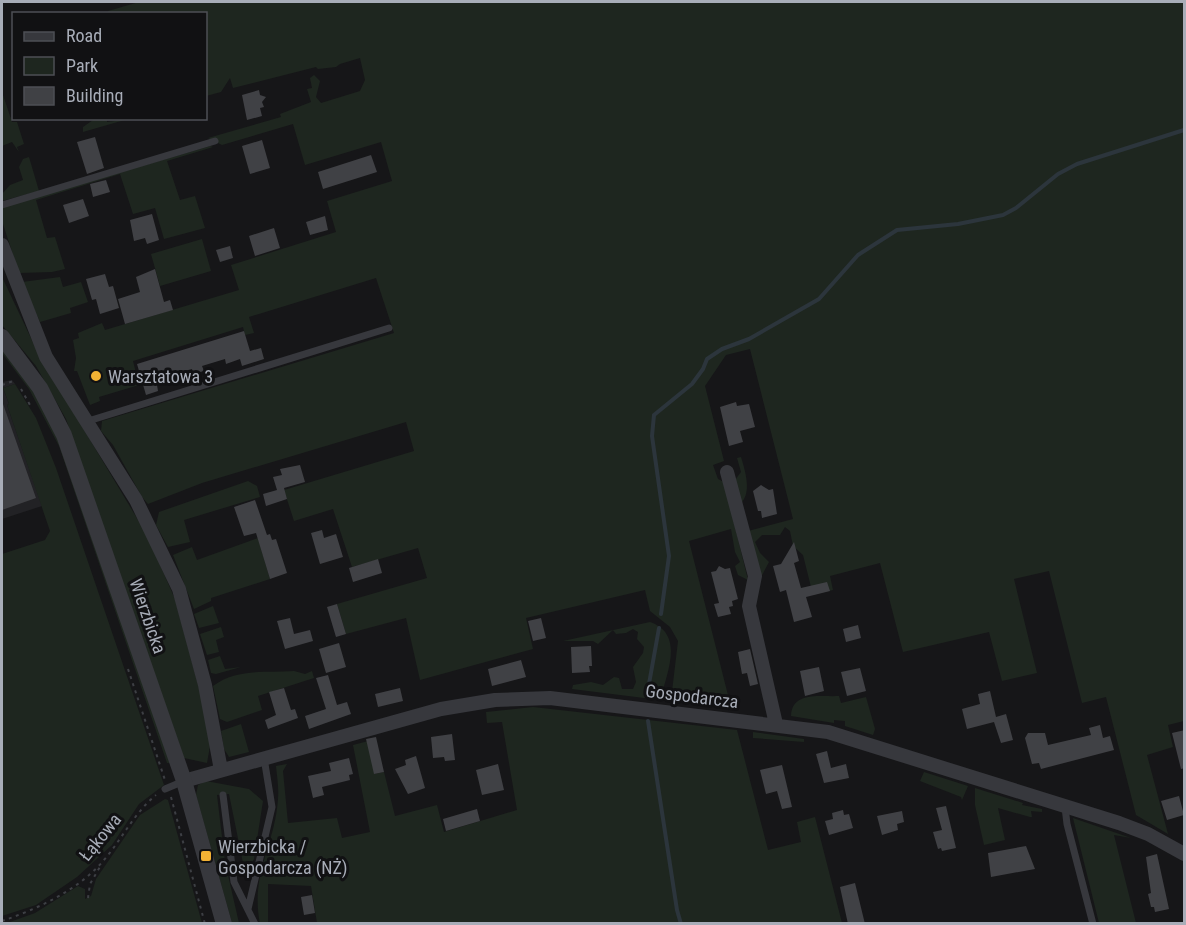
<svg xmlns="http://www.w3.org/2000/svg" width="1186" height="925" font-family="'Roboto Condensed',sans-serif">
	<style>
		.built { fill: #222225 }
		.green { fill: #1e261f }
		.lines { fill: none; stroke-linecap: round; stroke-linejoin: round }
		.stream { stroke: #2c353c; stroke-width: 4 }
		.building { fill: #404145 }
		.path { stroke: #3d3f44; stroke-width: 2; stroke-dasharray: 3 4.5; stroke-linecap: butt }
		.service { stroke: #37383d; stroke-width: 7 }
		.minor { stroke: #37383d; stroke-width: 14 }
		.tertiary { stroke: #37383d; stroke-width: 16 }
		.poi-dot { fill: #f2b134; stroke: #111113; stroke-width: 2 }
		.labels { text-anchor: middle; dominant-baseline: central; stroke-width: 6; stroke-linejoin: round; paint-order: stroke }
		.poi-label { font-size: 18px; fill: #a8adb8; stroke: #111113; text-anchor: start }
		.street-label { font-size: 18px; fill: #a8adb8; stroke: #111113 }
	</style>
	<rect width="100%" height="100%" fill="#161618"/>
	<path class="built" d="M12,380L15,384L3,388L9,404L7,405L42,506L2,519V382Z"/>
	<path class="green" d="M139,2H1184V721L1168,725L1173,747L1147,755L1168,834L1136,815L1106,697L1082,703L1049,571L1014,579L1037,673L1002,681L989,632L903,652L880,563L830,576L833,590L813,595L803,555L793,546L790,531L785,527L780,535H762L755,542L760,553L769,562L760,579L748,531L793,519L750,349L726,355L705,386L724,461L713,465L718,479L724,482L748,580L738,575L735,566L740,562L735,552L731,529L689,541L731,707L671,700L678,641L670,627L650,611L645,590L526,618L533,649L420,680L406,618L346,634L337,604L427,578L418,548L352,567L333,509L294,521L284,490L414,451L406,422L202,483L148,504L142,497L113,445L101,431L102,421L394,333L376,278L249,317L254,333L245,335L243,327L133,361L139,385L99,397L100,401L90,405L77,371H74L76,358L73,340L79,338L78,333L102,323L105,330L239,290L231,265L336,232L327,201L392,181L381,142L305,165L293,124L222,145L208,138L281,117L280,114L311,102L307,89L312,88L310,78L314,75L320,81L316,97L321,103L360,91L365,80L360,58L340,64L336,67L318,69L316,67L233,88L230,78L221,92L206,96V14H109L108,11Z
		M2,92L12,122H17L24,144L17,147L19,152L12,142L2,146Z
		M96,118L107,119V122L128,119L83,132V127Z
		M210,146L213,147L167,161L180,200L195,196L205,228L164,239L155,208L133,214L120,174L36,200L47,238L55,237L65,269L52,272L19,273L2,221V207Z
		M29,157L39,191L2,201V194L10,185L23,180L19,167L23,159Z
		M202,239L211,271L160,286L151,254Z
		M2,277L38,353L147,535L175,599L203,703L210,746L207,763L184,758L66,419L36,366L2,325Z
		M60,277L63,287L81,282L88,302L70,308L71,313L40,322L22,282Z
		M2,348L30,385L54,429L170,763H167L59,446L29,389L2,353Z
		M15,384L36,418L56,468L164,785L139,804L112,845L77,877L36,905L2,916V554L45,540L50,531L7,405L9,404L3,388Z
		M741,457C745,470 752,492 741,503L735,480L741,472L737,458Z
		M248,481L257,486L260,497L184,520L190,542L168,547L156,525L159,512Z
		M258,538L270,579L211,598V601L194,609L173,555L192,547L197,560Z
		M213,606L219,623L199,628L194,614Z
		M650,622C685,634 667,673 660,700L572,689L573,685L591,682L603,685L614,677L619,678L622,689H633L636,682L633,667L643,653L644,647L637,639L638,632L633,629L626,633L616,634L613,630L598,644L593,641H563Z
		M221,627L224,637L216,640L219,652L207,655L200,634Z
		M220,656L225,669L241,667L216,674L211,673L208,660Z
		M294,671L305,674L312,671L314,678L258,696L262,710L227,722L220,719L213,686C237,668 265,673 294,671Z
		M839,696L841,703L866,697L875,729L873,735L845,726V721L834,720V723L791,716C792,691 820,697 839,696Z
		M533,707L737,730L768,850L801,842L797,822L815,817L842,923H317L311,886L268,884V923H293L260,924C250,874 275,845 278,799C279,788 277,777 276,766L287,764L283,771L288,823L337,818L342,838L370,832L353,745L376,739L374,774L384,772L395,816L437,805L444,832L517,810L502,722L487,723L486,712Z
		M241,724L249,752L229,757L224,749L221,731Z
		M753,732L804,739V742L753,738Z
		M924,772L968,786L962,800L961,797L920,781Z
		M206,781L249,789L263,801L254,859L248,870L244,868L229,794L217,795L225,862L239,923H232L196,795L198,785Z
		M975,788L1023,803L1022,805L1042,809V812L1031,811L1032,817H1030L998,808L1005,840L984,845L975,805Z
		M165,799L168,800L202,923H7L35,913L78,886L85,889V899L91,896L96,879L140,815Z
		M1073,818L1131,838L1114,835L1136,923H1099Z"/>
	<g class="lines">
		<path class="stream" d="M661,614L669,556L652,436L654,415L692,384L703,369L707,359L722,349L749,339L819,299L858,255L897,230L958,224L1003,215L1016,208L1058,174L1077,164L1184,130
			M647,695L659,628
			M648,721L677,910L681,924"/>
	</g>
	<path class="building" d="M259,90L260,95L266,97L262,102L264,107L260,108L262,116L247,120L242,95Z
		M95,137L104,168L87,174L77,142Z
		M262,140L270,168L250,174L242,146Z
		M371,155L377,172L323,189L318,172Z
		M106,180L110,192L93,197L90,184Z
		M83,199L89,216L69,223L63,205Z
		M152,214L159,240L147,244L145,238L134,241L130,220Z
		M325,216L328,230L310,235L306,222Z
		M274,228L280,248L255,256L249,236Z
		M230,246L233,258L220,262L216,250Z
		M155,269L164,302L170,300L173,310L125,324L118,299L140,292L136,277Z
		M105,274L109,287L113,286L119,308L100,314L96,299L92,300L86,279Z
		M244,331L250,351L261,348L264,359L242,366L240,359L226,364L225,359L202,366L204,371L193,374L192,369L181,372L169,376L170,381L157,385L158,391L146,395L137,364Z
		M2,401L36,498L2,510Z
		M736,402L737,406L749,404L755,427L740,431L743,442L729,446L720,407Z
		M300,465L305,482L277,490L273,477L282,475L280,469Z
		M761,485L769,490L773,489L777,514L762,518L761,511H758L753,491Z
		M284,488L287,499L266,506L263,494Z
		M255,500L267,535L270,534L272,540L276,539L287,573L270,579L256,533L244,536L234,507Z
		M322,530L324,538L336,534L343,557L320,564L311,533Z
		M794,542L799,561L794,563L801,588L827,582L830,591L806,597L812,617L794,622L786,590L780,592L773,566L781,564Z
		M378,559L382,573L353,582L349,568Z
		M719,566L725,569L730,568L738,599L732,601L733,606L729,607L731,614L718,617L714,604L719,603L711,572L716,571Z
		M337,604L346,634L336,637L327,607Z
		M290,618L294,634L310,630L313,641L285,649L277,621Z
		M541,618L546,638L533,641L528,621Z
		M858,625L861,638L846,642L843,629Z
		M339,643L346,667L326,673L319,649Z
		M591,646L592,666H589L590,672L572,673L571,647Z
		M750,649L758,684L750,686L747,673L742,674L738,652Z
		M521,660L526,677L492,686L488,669Z
		M819,667L824,691L805,696L800,671Z
		M860,668L866,691L847,696L841,672Z
		M328,675L337,705L347,702L351,714L309,729L305,716L326,709L316,678Z
		M284,688L291,710L295,709L298,718L268,729L265,720L276,715L269,692Z
		M400,688L403,701L378,707L375,694Z
		M990,691L996,717L1006,714L1013,740L1001,743L994,722L967,729L962,709L980,704L978,694Z
		M1100,725L1103,738L1110,736L1114,750L1041,769L1039,763L1032,764L1025,738L1028,733H1045L1048,745L1091,735L1089,728Z
		M1185,730V768L1181,769L1172,733Z
		M452,734L455,760L445,761L444,757L433,758L431,737Z
		M376,737L384,772L374,774L366,739Z
		M827,751L831,768L846,764L849,778L824,783L816,754Z
		M416,756L425,788L408,794L395,769L406,765L405,760Z
		M349,758L353,774L349,775L350,780L322,787L324,795L313,798L308,776L331,771L329,763Z
		M498,764L504,790L482,795L476,770Z
		M782,765L792,807L782,809L777,791L766,794L760,770Z
		M1179,796L1184,815L1167,820L1161,801Z
		M946,806L956,848L942,851L941,848L938,849L933,832L942,830L936,808Z
		M477,809L480,821L446,831L443,819Z
		M843,810L844,815L849,814L853,828L829,835L825,821L833,819L832,813Z
		M902,811L904,822L897,824L898,830L882,835L877,816Z
		M1026,846L1035,869L991,877L988,853Z
		M1157,854L1169,909L1155,912L1154,907H1151L1148,894L1151,893L1146,857Z
		M855,883L865,924H848L840,887Z
		M312,895L315,913L304,915L301,897Z"/>
	<g class="lines">
		<path class="path" d="M2,385L16,380
			M21,389L30,405
			M128,669L165,780
			M171,797L205,924
			M88,898L90,884L101,865
			M2,921C37,909 79,890 104,860C122,839 134,813 156,795"/>
		<path class="service" d="M2,205L215,141
			M85,422L389,328
			M165,789L184,781
			M223,795L234,882L255,924
			M1065,807L1067,824L1093,924
			M248,909L272,807L264,758"/>
		<path class="minor" d="M2,245L46,357L136,500L179,589L205,685L221,770
			M727,472L755,576L749,606L776,724
			M184,781L441,709L495,700L550,698L828,732L1119,823L1148,834L1184,854"/>
		<path class="tertiary" d="M2,337L40,388L64,435L184,781L224,924"/>
	</g>
	<g class="poi-dot">
		<circle cx="96" cy="376" r="6"/>
		<rect x="200" y="850" width="12" height="12" rx="3"/>
	</g>
	<g class="labels">
		<g class="poi-label">
			<text x="108" y="376">Warsztatowa 3</text>
			<text x="218" y="846">Wierzbicka /<tspan x="218" dy="21">Gospodarcza (NŻ)</tspan></text>
		</g>
		<g class="street-label">
			<text transform="translate(148 616) rotate(71)">Wierzbicka</text>
			<text transform="translate(692 696) rotate(7)">Gospodarcza</text>
			<text transform="translate(100 837) rotate(-51)">Łąkowa</text>
		</g>
	</g>
	<rect width="1186" height="925" fill="none" stroke="#a8adb8" stroke-width="6"/>
	<rect x="12" y="12" width="195" height="108" fill="#111113" stroke="#4d4f55" stroke-width="1.5"/>
	<rect x="24" y="32" width="30" height="9" fill="#37383d" stroke="#4d4f55" stroke-width="1.5"/>
	<text x="66" y="42" font-size="18" fill="#a8adb8">Road</text>
	<rect x="24" y="57" width="30" height="18" fill="#1e261f" stroke="#4d4f55" stroke-width="1.5"/>
	<text x="66" y="72" font-size="18" fill="#a8adb8">Park</text>
	<rect x="24" y="87" width="30" height="18" fill="#404145" stroke="#4d4f55" stroke-width="1.5"/>
	<text x="66" y="102" font-size="18" fill="#a8adb8">Building</text>
</svg>
